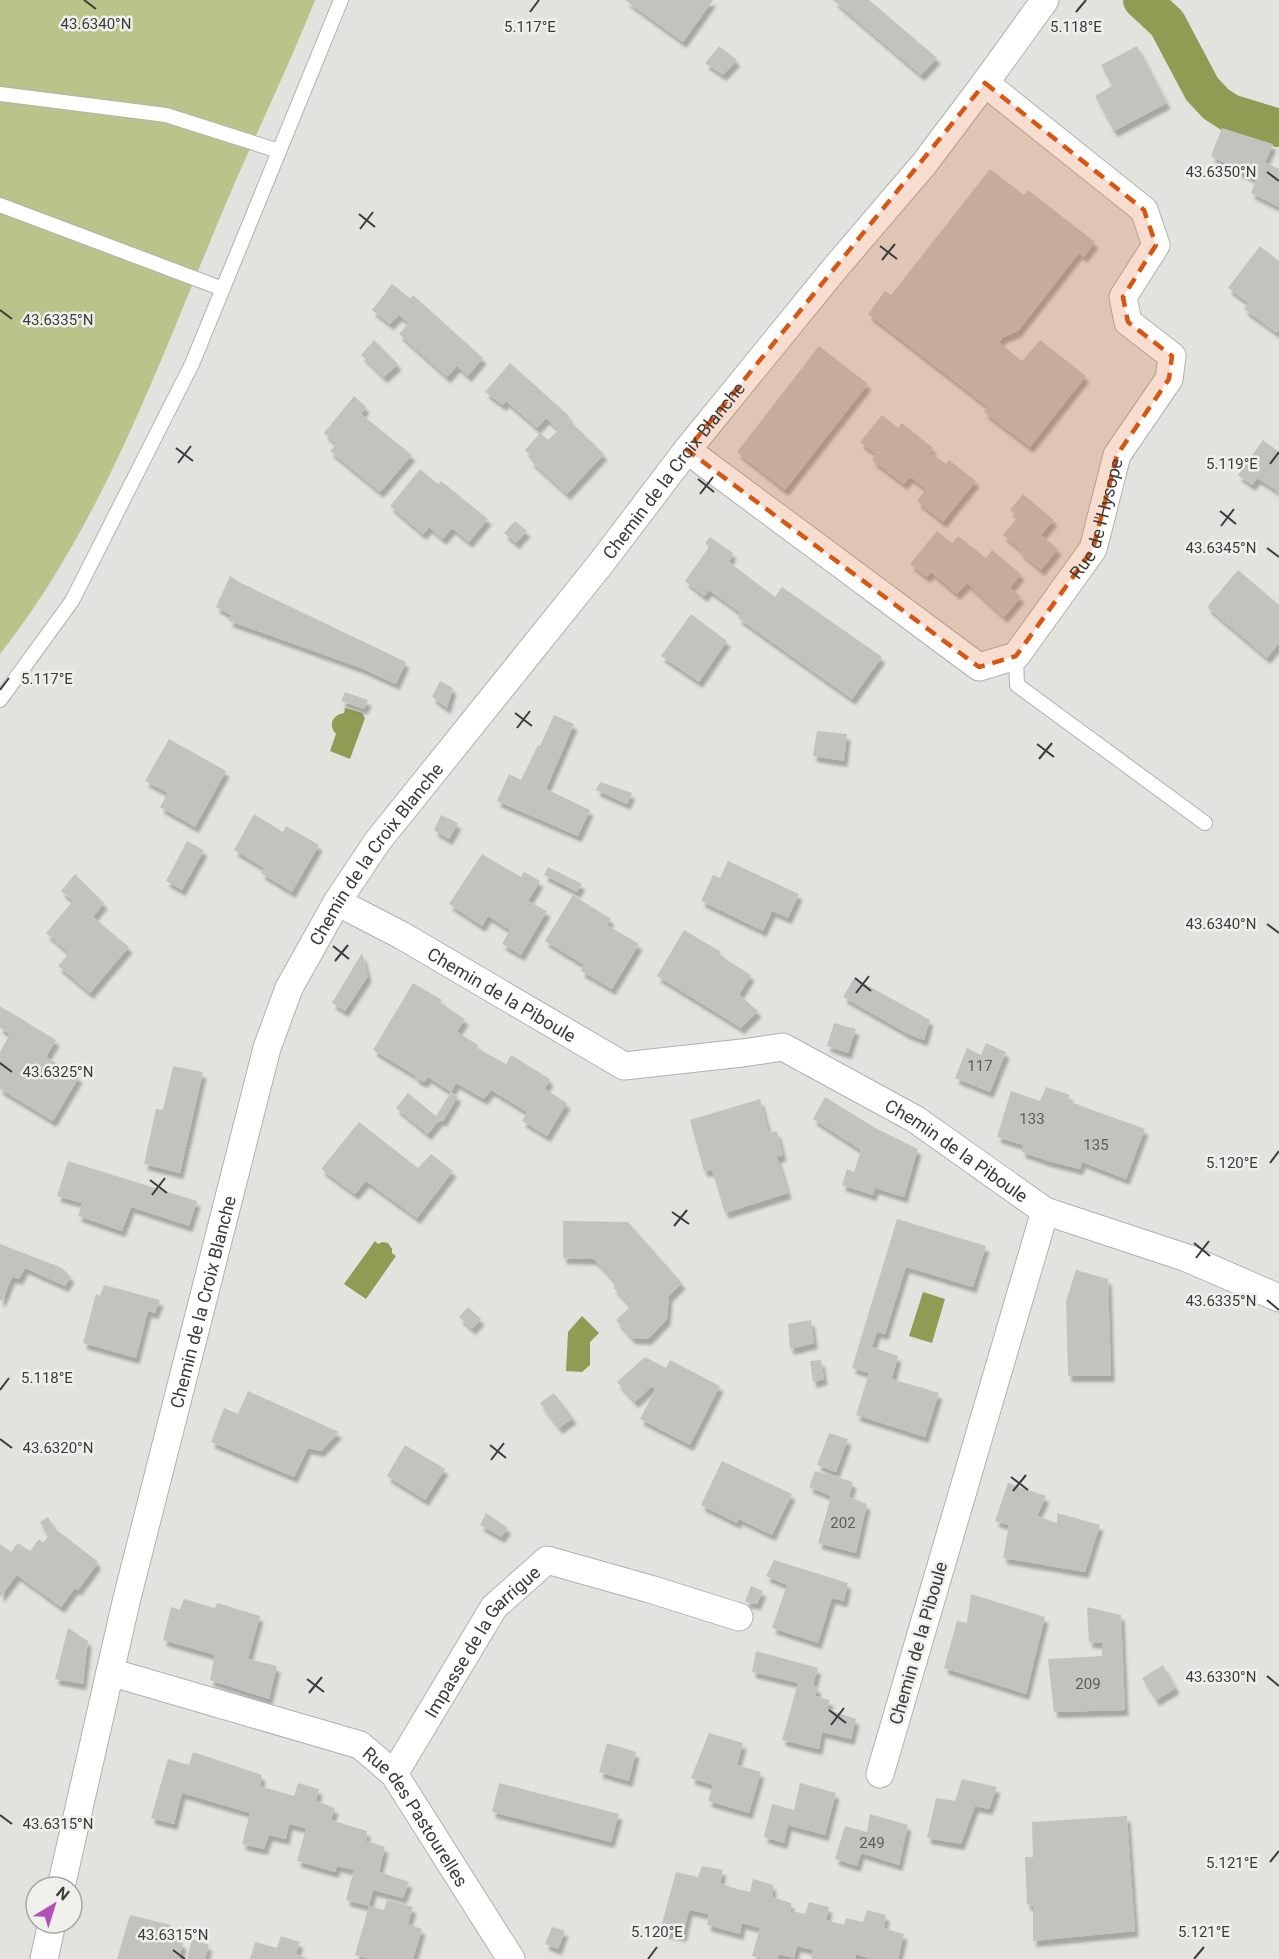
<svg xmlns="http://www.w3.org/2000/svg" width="1279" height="1959" font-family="Roboto,sans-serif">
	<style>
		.green { fill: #bac38a }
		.water { fill: #929b54 }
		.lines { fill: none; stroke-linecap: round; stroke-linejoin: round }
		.canal { stroke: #929b54; stroke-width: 38 }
		.building { fill: #c2c3be; filter: url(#shadow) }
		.service-casing { stroke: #b0b1ac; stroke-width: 16 }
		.minor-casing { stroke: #b0b1ac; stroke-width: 29 }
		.service { stroke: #fff; stroke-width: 14 }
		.minor { stroke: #fff; stroke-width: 27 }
		.marked { fill: #d75611; fill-opacity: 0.2; stroke: #d75611; stroke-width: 4.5; stroke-dasharray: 12 8; stroke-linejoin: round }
		.ticks { fill: none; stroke: #3b3c3a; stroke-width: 2 }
		.labels { text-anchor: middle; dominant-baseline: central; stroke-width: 5; stroke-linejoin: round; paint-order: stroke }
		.number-label { font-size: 15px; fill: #5d5e5b }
		.street-label { font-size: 18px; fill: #3b3c3a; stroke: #eff0eb }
		.ticks-label { font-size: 15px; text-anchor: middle; fill: #3b3c3a; stroke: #eff0eb; stroke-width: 5; stroke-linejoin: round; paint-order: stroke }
	</style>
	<defs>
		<filter id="shadow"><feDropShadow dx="3.5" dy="6" stdDeviation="1.5" flood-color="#0004"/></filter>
	</defs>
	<rect width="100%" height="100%" fill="#e2e3de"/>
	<path class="green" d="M0,0H315C285,76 248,149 217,225C155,373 100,527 0,654Z"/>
	<path class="water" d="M345,708L362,713L365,718L350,759L330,751L336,734C328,725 332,715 344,713Z
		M375,1241L378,1244L382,1242L388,1243L392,1249V1253L396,1256L366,1299L344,1284Z
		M923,1292L945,1299L932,1343L909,1336Z
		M582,1316L599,1333L590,1342V1365L582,1372L566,1371L568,1332Z"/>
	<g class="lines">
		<path class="canal" d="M1142,0L1167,23L1202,89L1216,104L1230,113L1279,128"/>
	</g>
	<path class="building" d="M625,0H713L683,42Z
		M833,0H869L937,58L921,75Z
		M719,46L737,60L723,75L705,63Z
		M1137,46L1167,103L1114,131L1095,96L1112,86L1101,65Z
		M1222,128L1273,144L1265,162L1279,169V207L1251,193L1256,180L1211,156Z
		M990,169L1024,195L1028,190L1095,242L1084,257L1079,253L1018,331L1002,338L999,342L1022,361L1040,340L1086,376L1030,447L984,412L988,407L868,314L885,291L891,295Z
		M1260,246L1279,261V330L1277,333L1244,309L1248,303L1228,288Z
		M392,284L410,298L413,295L483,358L468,376L457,366L447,377L399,334L409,323L399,315L390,324L372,310Z
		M374,340L398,364L384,377L361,355Z
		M819,346L868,384L785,490L737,452Z
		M510,363L569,416L568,419L604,454L567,494L530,460L533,458L525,450L540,433L548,440L559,430L546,418L537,428L506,401L503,405L485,392Z
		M354,396L366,407L361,414L412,455L380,492L330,451L336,444L324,433Z
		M882,415L898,428L902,423L933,448L930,452L946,464L949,460L976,481L943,522L917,501L926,489L910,477L904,484L872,460L876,454L860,442Z
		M1263,440L1279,452V497L1276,490L1257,478L1252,485L1238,475Z
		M420,469L438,484L441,481L488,519L469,542L452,528L443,539L429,527L423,534L390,506Z
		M1023,494L1054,520L1041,535L1058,549L1041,570L1020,552L1021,550L1003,535L1018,517L1010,510Z
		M515,521L527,531L516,543L504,533Z
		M937,531L952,543L958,536L986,558L992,550L1021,574L1010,588L1021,597L1004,617L967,583L957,594L931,572L927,577L910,564Z
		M710,537L733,553L729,562L775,597L782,587L882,657L852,699L738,618L741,613L709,590L704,596L685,581L709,547L705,543Z
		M1238,570L1279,605V643L1267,658L1207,607Z
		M230,576L241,583L406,662L396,684L361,668L229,621L231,615L216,607Z
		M691,614L727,641L699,682L661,656Z
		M440,681L453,688L447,708L432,697Z
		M345,692L368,700L364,709L341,701Z
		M554,715L574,724L546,789L590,810L578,836L497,801L509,774L521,780L538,745L540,746Z
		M817,731L847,734L844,761L813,756Z
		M169,739L226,771L195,827L160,807L168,793L145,781Z
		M600,782L632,793L627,804L596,790Z
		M254,814L283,832L286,826L319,845L292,892L261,873L264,868L234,850Z
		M441,815L458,823L449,839L434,830Z
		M187,841L204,850L182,890L166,881Z
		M482,854L521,877L524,872L540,881L528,901L547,911L521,955L502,944L510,930L488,916L482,926L449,904Z
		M728,861L799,894L788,918L772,911L763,931L701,901L713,875L720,878Z
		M548,867L582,884L577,892L544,875Z
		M75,874L104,903L93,917L129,947L90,993L58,966L69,953L46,933L73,901L61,891Z
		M573,895L611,919L607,925L639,944L612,989L581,971L584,965L545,941Z
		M684,930L721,952L719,955L751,975L739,995L758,1011L741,1028L657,976Z
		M362,953L368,976L345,1011L332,1003Z
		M854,978L930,1020L924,1040L908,1034L843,997Z
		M413,983L442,1000L440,1003L465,1019L457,1032L478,1045L477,1048L506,1064L511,1055L550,1079L545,1089L567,1103L547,1136L522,1121L527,1112L491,1090L484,1099L456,1083L451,1092L458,1096L443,1121L440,1119L428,1134L396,1108L408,1093L436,1116L451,1092L428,1077L424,1082L415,1078L416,1076L373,1050Z
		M0,1006L56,1040L46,1057L79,1077L53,1121L0,1089V1052L10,1034L0,1028Z
		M834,1023L856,1029L848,1053L827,1046Z
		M986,1043L1006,1052L990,1092L955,1078L967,1048L981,1055Z
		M173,1066L203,1072L180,1173L144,1164L156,1109L163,1110Z
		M1046,1087L1070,1095L1068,1101L1145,1129L1126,1179L1082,1162L1080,1169L1048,1161L1022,1152L1023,1145L997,1137L1011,1091L1040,1101Z
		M825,1097L877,1129L918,1149L904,1197L875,1188L873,1195L842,1185L847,1169L854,1172L861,1150L813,1119Z
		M760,1099L769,1133L777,1131L783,1155L777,1157L788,1193L725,1213L712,1170L704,1171L690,1120Z
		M359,1122L418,1168L431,1154L453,1171L417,1218L366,1181L355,1194L321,1169Z
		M68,1161L197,1201L189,1226L131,1207L122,1231L78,1216L82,1203L57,1196Z
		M897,1219L986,1246L973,1287L906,1267L885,1334L877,1332L872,1347L898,1356L892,1379L939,1393L925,1437L856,1415L869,1373L852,1368Z
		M563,1221L628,1222L682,1283L669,1296L667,1319L648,1339L632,1338L616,1320L631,1306L613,1287L617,1283L594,1259L563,1258Z
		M0,1244L62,1268L71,1277L65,1286L25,1268L19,1279L12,1277L2,1301L0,1300Z
		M1076,1270L1108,1279L1111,1376H1068L1066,1301Z
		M104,1285L160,1300L155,1313L148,1311L136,1358L83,1343L96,1294L100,1296Z
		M468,1307L481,1319L472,1329L459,1317Z
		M811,1320L814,1343L790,1349L788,1324Z
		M645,1357L666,1368L670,1360L720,1386L690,1445L640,1419L655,1390L652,1386L635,1402L617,1382Z
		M821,1360L824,1379L813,1382L810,1361Z
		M248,1391L277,1404L339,1432L321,1451L308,1448L294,1477L211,1442L224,1408L238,1414Z
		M554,1393L573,1418L559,1428L540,1403Z
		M829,1433L848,1439L836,1472L817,1465Z
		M405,1445L445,1469L425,1500L387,1476Z
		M722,1461L792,1494L772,1535L739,1519L737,1523L701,1505Z
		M815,1471L853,1482L849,1497L867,1504L856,1553L818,1543L831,1496L809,1487Z
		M1008,1483L1046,1496L1037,1516L1057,1523V1513L1100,1525L1085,1572L1003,1558L1009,1525L995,1521Z
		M486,1513L508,1528L501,1537L480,1525Z
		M48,1517L54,1528L88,1554L97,1561V1564L78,1590L75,1588L61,1607L17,1575L0,1597V1544L11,1552L18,1543L30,1551L39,1539L43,1542L48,1537L40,1522Z
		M774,1560L848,1583L844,1601L832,1598L818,1643L772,1628L787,1585L766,1576Z
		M751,1586L763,1591L757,1604L745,1602Z
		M971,1594L1045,1617L1026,1694L944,1668L957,1621L967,1623Z
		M184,1599L215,1608L217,1603L260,1616L248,1659L277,1666L269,1699L210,1680L215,1655L163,1640L171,1607L180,1610Z
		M1087,1607L1121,1615L1125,1710L1054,1712L1048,1659L1102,1656V1643L1089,1642Z
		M68,1628L88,1641L83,1684L55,1679Z
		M756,1651L818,1668L813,1685L818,1688L815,1696L830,1700L827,1709L856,1719L851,1739L822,1732L819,1749L782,1740L798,1683L752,1672Z
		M1163,1665L1176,1688L1156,1700L1142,1678Z
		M709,1733L743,1743L737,1765L761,1772L749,1813L708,1801L713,1785L691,1778Z
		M607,1743L636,1752L629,1781L599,1772Z
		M193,1752L262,1775L260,1786L294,1796L298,1783L319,1789L316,1801L335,1808L331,1820L367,1831L366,1841L385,1847L379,1872L409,1882L403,1898L373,1890L369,1906L346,1900L354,1870L337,1866L335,1872L297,1861L306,1828L289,1824L286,1839L269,1835L264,1849L242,1844L250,1813L182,1793L174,1824L151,1818L168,1759L189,1765Z
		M962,1779L997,1787L989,1809L975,1806L961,1844L927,1838L936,1798L955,1801Z
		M499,1783L619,1814L611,1842L492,1812Z
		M800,1783L836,1793L825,1835L788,1825L784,1843L764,1837L772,1804L794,1810Z
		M870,1814L908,1825L899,1865L861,1853L857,1866L835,1859L845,1826L867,1832Z
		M1127,1816L1135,1931L1033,1941V1906L1027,1904L1025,1857H1033L1032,1822Z
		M702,1866L723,1870L720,1883L733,1888L750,1892L753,1879L773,1885L772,1897L791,1903V1911L805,1914L809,1902L829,1907L826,1920L844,1925L846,1918L863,1922L867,1910L886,1915L884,1928L904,1934L898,1959H871L856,1954L855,1959H811L813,1950L797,1946L794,1958L779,1954L777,1959H764L752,1956L760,1928L742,1923L740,1934L707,1925L709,1914L689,1910L683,1936L660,1931L676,1872L698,1877Z
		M387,1900L413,1907L408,1924L422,1929L413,1959H370L355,1955L369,1906L384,1910Z
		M130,1915L171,1925L169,1937L183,1943L179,1959H117Z
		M552,1927L565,1931L558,1949L545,1944Z
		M281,1936L300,1942L296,1954L308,1959H250L255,1942L277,1948Z
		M192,1939L209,1945L205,1959H187Z"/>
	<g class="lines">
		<g class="service-casing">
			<path id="service" d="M0,94L166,115L279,151
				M0,205L223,289
				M1016,656L1017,685L1205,823
				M0,700L72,601L192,364L341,0"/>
		</g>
		<g class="minor-casing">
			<g id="minor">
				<path id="s1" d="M687,450L979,667L1016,656L1093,549L1117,455L1169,379L1172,356L1128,322L1123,297L1156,245L1144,210L985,83"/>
				<path id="s2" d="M337,902L401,935L624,1066L742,1053L783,1047L915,1119L1045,1211L880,1774"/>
				<path d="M1045,1211L1187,1258L1279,1298"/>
				<path id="s3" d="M110,1672L360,1745L394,1774L511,1959"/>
				<path id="s4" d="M394,1774L494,1607L547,1560L650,1589L739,1617"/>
				<path id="s5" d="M61,1887L126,1602L267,1048L289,988L337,902L377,842L602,562L687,450L836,267L924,164L985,83L1045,0"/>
				<path d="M44,1959L52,1923"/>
			</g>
		</g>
		<use href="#service" class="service"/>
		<use href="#minor" class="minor"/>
	</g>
	<path class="marked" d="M985,83L1144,210L1156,245L1123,297L1128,322L1172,356L1169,379L1117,455L1093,549L1016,656L979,667L687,450Z"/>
	<path class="ticks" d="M84,0L96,9M530,12L539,0M1076,12L1086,0M1267,172L1279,181M359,214L375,227M360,229L373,212M880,246L897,259M882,260L895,244M0,310L12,319M176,448L193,461M178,463L191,446M1270,464L1279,452M698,479L714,492M700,494L713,477M1220,511L1236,524M1221,526L1234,509M1267,548L1279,557M0,690L9,678M515,713L532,726M517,728L530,711M1037,744L1054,757M1039,759L1052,743M1267,924L1279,933M333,946L349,959M335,961L348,945M855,978L871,991M856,993L869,976M0,1063L12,1072M1270,1163L1279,1151M150,1180L167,1193M152,1195L165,1178M672,1212L689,1224M674,1226L687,1210M1194,1243L1210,1256M1196,1258L1209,1241M1267,1300L1279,1310M0,1390L9,1378M0,1439L12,1448M490,1445L506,1458M491,1460L504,1443M1011,1477L1028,1490M1013,1491L1026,1475M1267,1676L1279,1686M307,1679L324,1692M309,1693L322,1677M829,1710L846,1723M831,1725L844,1708M0,1815L12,1824M1270,1862L1279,1851M173,1950L185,1959M648,1959L657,1947M1194,1959L1204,1947"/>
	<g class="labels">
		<g class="number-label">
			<text x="980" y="1066">117</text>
			<text x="1032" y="1119">133</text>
			<text x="1096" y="1145">135</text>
			<text x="843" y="1523">202</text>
			<text x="1088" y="1684">209</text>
			<text x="872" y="1843">249</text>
		</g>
		<g class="street-label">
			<text stroke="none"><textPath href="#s5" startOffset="1574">Chemin de la Croix Blanche</textPath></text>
			<text stroke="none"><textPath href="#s1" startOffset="564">Rue de l'Hysope</textPath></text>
			<text stroke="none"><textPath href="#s5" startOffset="1088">Chemin de la Croix Blanche</textPath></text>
			<text stroke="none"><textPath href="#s2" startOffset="189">Chemin de la Piboule</textPath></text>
			<text stroke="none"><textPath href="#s2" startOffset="693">Chemin de la Piboule</textPath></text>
			<text stroke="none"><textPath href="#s5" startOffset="602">Chemin de la Croix Blanche</textPath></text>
			<text stroke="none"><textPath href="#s4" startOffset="160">Impasse de la Garrigue</textPath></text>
			<text transform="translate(918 1643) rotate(-74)">Chemin de la Piboule</text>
			<text stroke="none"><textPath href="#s3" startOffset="352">Rue des Pastourelles</textPath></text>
		</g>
	</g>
	<g class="ticks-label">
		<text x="96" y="29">43.6340°N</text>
		<text x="530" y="32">5.117°E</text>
		<text x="1076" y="32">5.118°E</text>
		<text x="1221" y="177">43.6350°N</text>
		<text x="58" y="325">43.6335°N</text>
		<text x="1232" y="469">5.119°E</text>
		<text x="1221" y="553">43.6345°N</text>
		<text x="47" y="684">5.117°E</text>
		<text x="1221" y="929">43.6340°N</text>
		<text x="58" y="1077">43.6325°N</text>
		<text x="1232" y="1168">5.120°E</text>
		<text x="1221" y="1306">43.6335°N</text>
		<text x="47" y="1383">5.118°E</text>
		<text x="58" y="1453">43.6320°N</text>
		<text x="1221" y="1682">43.6330°N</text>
		<text x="58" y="1829">43.6315°N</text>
		<text x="1232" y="1868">5.121°E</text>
		<text x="657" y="1937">5.120°E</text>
		<text x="1204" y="1937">5.121°E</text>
		<text x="173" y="1940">43.6315°N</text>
	</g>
	<g transform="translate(54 1905) rotate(38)"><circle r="28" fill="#eff0eb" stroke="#a7a8a4" stroke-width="1.5"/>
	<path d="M0-4.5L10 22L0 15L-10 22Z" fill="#b150b7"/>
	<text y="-9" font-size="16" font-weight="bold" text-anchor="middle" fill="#3b3c3a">N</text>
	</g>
</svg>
